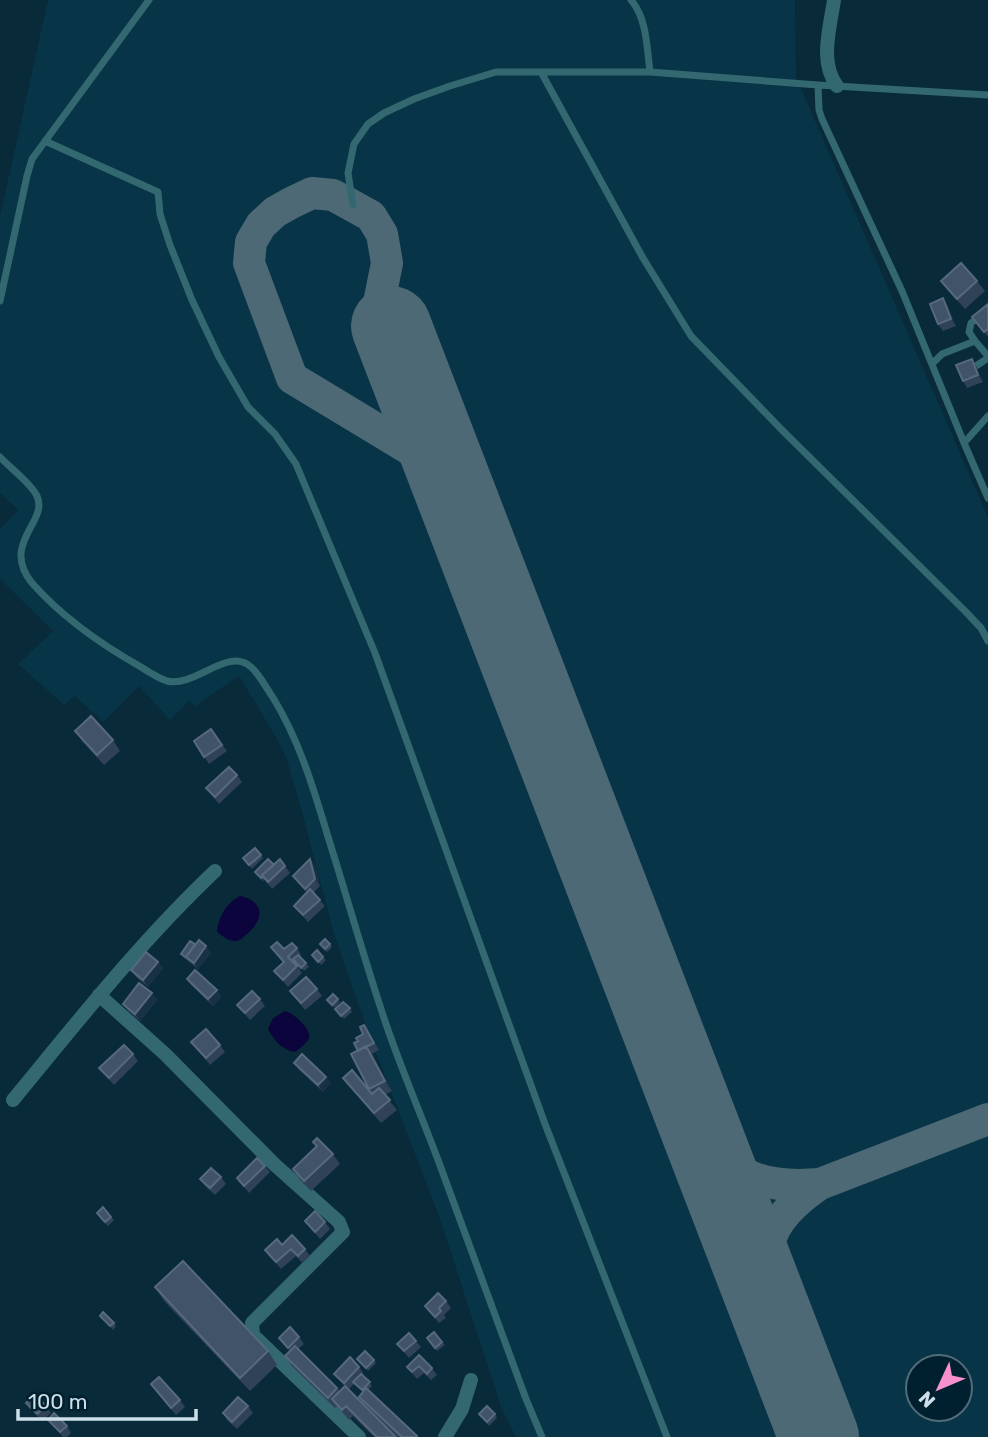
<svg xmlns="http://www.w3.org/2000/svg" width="988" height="1437" font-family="Rubik,sans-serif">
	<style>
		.built { fill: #073446; fill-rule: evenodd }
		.water { fill: #0c043c }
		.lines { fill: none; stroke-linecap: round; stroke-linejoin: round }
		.taxiway { stroke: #4d6976; stroke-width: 32 }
		.runway { stroke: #4d6976; stroke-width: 80 }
		.service { stroke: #346870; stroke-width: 7 }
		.minor { stroke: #346870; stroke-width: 14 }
		.wall { fill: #304258 }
		.shaded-wall { fill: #193145 }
		.building { fill: #415368; stroke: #57697c; stroke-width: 2 }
	</style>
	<rect width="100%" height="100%" fill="#082a39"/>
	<path class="built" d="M48,0H795L796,77L988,517V1437H516L501,1407L440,1219L367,1029L334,934L302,812L286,757L277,739L239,676L195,706L189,701L170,720L139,686L103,722L75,696L64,705L18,664L53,631L0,579V529L18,510L0,493V216ZM918,1367H960V1409H918Z"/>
	<path class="water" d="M240,896C261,900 266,916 250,931C247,934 241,940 237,941C229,942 223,936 217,932C218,918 227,902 240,896Z
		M285,1011C291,1013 294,1015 299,1020C315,1035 311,1040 295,1052C284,1051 273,1040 268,1029L273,1018Z"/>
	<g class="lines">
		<path class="taxiway" d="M391,326L380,298L387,263L382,234L371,216L333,195L312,193L291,203L275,212L261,225L251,242L249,263L292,378L436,465L450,479
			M697,1122C730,1176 758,1189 820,1184C777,1213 763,1237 762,1289
			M820,1184L988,1119"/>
		<path class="runway" d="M391,326L819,1437"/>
		<path class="service" d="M631,0C647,18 647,49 650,72
			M541,72L643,258L691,336L782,430L966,612L981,628L988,641
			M818,85L988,95
			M45,141L158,192L160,214L170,245L192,300L219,357L248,407L275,434L296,464L375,653L545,1124L667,1437
			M353,205L348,173L354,144L368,124L384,113L414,99L450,86L496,72H650L818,85L819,110L822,119L902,291L964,443
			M0,301L27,176L32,159L149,0
			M975,341L969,332L971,323L988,310
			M932,364L942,354L975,341L988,356
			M976,366L988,358
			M988,416L964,443L988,498
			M0,457C10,468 31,483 37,496C49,522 0,543 32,583C62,617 102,645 141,667C149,672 158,678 167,681C195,688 228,646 251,667C260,675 265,686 272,696C300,741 314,790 329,840C347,897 363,955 382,1012C399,1065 422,1116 441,1168C470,1245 498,1322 526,1399L542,1437"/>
		<path class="minor" d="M834,0C830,28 819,62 837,86
			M99,995L165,1054L274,1164L339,1222L343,1232L252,1323L253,1335L359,1437
			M13,1100C78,1021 141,941 215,871
			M445,1437L462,1409L471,1380"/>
	</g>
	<path class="wall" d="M941,281H977L985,291L965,309L949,291Z
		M943,298L947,305L956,326L943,331L938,324Z
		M988,304V337L972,317Z
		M976,366L983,382L967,388L963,381Z
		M211,729L227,751L209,764L194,741Z
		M75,731L113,740L120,751L104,765L82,741Z
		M237,775L242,782L219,804L206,788Z
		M255,848L263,858L252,869L243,858Z
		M310,859L315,866L320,886L313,893L325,906L308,922L294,906L307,892L293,876Z
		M274,865L285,866L290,873L272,889L265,880L263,881L255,872Z
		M195,944L206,946L211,953L198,969L183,957L181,954Z
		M320,944H330L332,947L327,952Z
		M271,947L284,949L297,948L301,955L300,956L309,967L304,971L295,961L294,962L302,973L288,987L274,971L283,962Z
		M312,955L323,957L326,960L321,965Z
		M158,962L163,968L148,987L136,977L131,970Z
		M187,979L217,990L221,997L213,1006L192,986Z
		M317,989L322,996L305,1010L290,991Z
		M152,993L157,1000L140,1021L128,1011L123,1004Z
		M260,999L265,1006L250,1020L237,1005Z
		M338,999L340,1002L334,1008L327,1000Z
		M350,1008L352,1012L344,1019L335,1009Z
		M364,1025L379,1050L372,1054L392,1091L385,1095L397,1110L381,1123L351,1088L343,1078L373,1094L369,1089L358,1041L363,1034Z
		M191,1042L220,1045L225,1052L210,1065Z
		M133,1054L138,1061L114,1085L99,1068Z
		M294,1063L331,1083L323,1092L299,1070Z
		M313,1142L333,1154L340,1164L311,1191L300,1180L293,1169L317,1147Z
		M265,1166L270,1172L249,1193L237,1178Z
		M221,1177L226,1184L215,1195L205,1186L200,1179Z
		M99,1216L111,1217L114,1220L108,1226Z
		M305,1221L325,1222L330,1229L320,1239Z
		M282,1245L305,1249L310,1256L302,1263L296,1256L281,1269L265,1250Z
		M155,1287L268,1351L277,1365L250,1391L164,1301Z
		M446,1301L451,1308L444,1315L446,1318L439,1323L425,1306Z
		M100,1316L114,1323L116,1326L113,1330Z
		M434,1332L445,1345L437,1351L427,1338Z
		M299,1337L304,1344L298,1349L340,1391L396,1437H374L353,1416L349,1420L337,1406L335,1408L292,1366L285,1356L290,1351L279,1338Z
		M416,1341L421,1347L409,1358L397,1344Z
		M419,1355L432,1368L437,1375L431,1380L424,1373L417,1379L407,1367Z
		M357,1359L374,1360L376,1363L368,1371Z
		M359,1367L364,1374L363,1375L372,1386L368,1390L418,1437H398L366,1407L359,1397L363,1392L354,1384L348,1390L339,1380L334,1374Z
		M151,1384L180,1400L185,1407L176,1415Z
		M26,1403L46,1406L51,1413L42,1421Z
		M248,1406L253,1413L237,1429L227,1420L223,1413Z
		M479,1414H495L497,1418L489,1426Z
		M48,1420L67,1426L71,1433L67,1437H63Z"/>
	<path class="shaded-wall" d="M943,298L947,305L956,326L951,319Z
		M972,359L976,366L983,382L978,375Z
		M310,859L315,866L320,886L315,879Z
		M206,946L211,953L198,969L194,963Z
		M158,962L163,968L148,987L143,980Z
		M217,990L221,997L213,1006L208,999Z
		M152,993L157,1000L140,1021L135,1014Z
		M366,1046L373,1057L392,1091L385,1081Z
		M326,1077L331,1083L323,1092L318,1085Z"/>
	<path class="building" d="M961,263L977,281L957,299L941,281Z
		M943,298L951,319L938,324L930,304Z
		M988,304V329L984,332L972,317Z
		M972,359L978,375L963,381L956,365Z
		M91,716L113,740L97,755L75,731Z
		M211,729L222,745L204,757L194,741Z
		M229,767L237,775L215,797L206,788Z
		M255,848L261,855L249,865L243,858Z
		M268,859L274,865L262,875L263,876L261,878L255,872Z
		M280,859L285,866L268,882L262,875Z
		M310,859L315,879L305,889L293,876Z
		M310,889L320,900L303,915L294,906Z
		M325,939L330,944L325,949L320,944Z
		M199,940L206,946L194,963L186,957Z
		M190,941L195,944L186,957L187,958L181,954Z
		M277,942L284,949L292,943L297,948L288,957L297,966L283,980L274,971L284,962L271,947Z
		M317,950L323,957L318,962L312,955Z
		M146,952L158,962L143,980L131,970Z
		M298,955L306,963L301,968L293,959Z
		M195,970L217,990L208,999L187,979Z
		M306,977L317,989L301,1003L290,991Z
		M139,983L152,993L135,1014L123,1004Z
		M252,991L260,999L245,1013L237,1005Z
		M333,994L338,999L332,1005L327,1000Z
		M343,1002L350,1008L341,1016L335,1009Z
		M364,1025L374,1043L358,1051L354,1043L358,1041L356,1038L363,1034L360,1027Z
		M206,1029L220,1045L206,1058L191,1042Z
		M124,1045L133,1054L109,1078L99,1068Z
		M366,1046L385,1081L369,1089L351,1054Z
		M302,1054L326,1077L318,1085L294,1063Z
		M352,1070L372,1094L379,1088L390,1100L374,1113L343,1078Z
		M317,1138L333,1154L304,1181L293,1169L317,1146L313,1142Z
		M257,1158L265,1166L244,1186L237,1178Z
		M211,1168L221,1177L210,1188L200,1179Z
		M103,1207L111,1217L105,1222L97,1213Z
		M315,1211L325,1222L315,1232L305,1221Z
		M292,1235L305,1249L298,1256L291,1249L276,1262L265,1250L277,1239L282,1245Z
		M183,1261L268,1351L240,1378L155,1287Z
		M438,1293L446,1301L439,1308L441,1311L435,1317L425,1306Z
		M103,1312L114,1323L110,1326L100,1316Z
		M290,1327L299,1337L288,1348L279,1338Z
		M434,1332L442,1342L435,1348L427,1338Z
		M409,1333L416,1341L404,1351L397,1344Z
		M295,1346L337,1388L328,1398L285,1356Z
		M365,1351L374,1360L366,1368L357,1359Z
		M419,1355L432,1368L427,1374L419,1366L412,1372L407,1367Z
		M350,1357L359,1367L344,1383L334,1374Z
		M361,1374L370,1382L362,1390L353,1382Z
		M159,1377L180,1400L171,1408L151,1384Z
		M345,1386L396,1437H377L346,1406L342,1410L332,1399Z
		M366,1388L417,1436V1437H402L359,1397Z
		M35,1394L46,1406L37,1414L26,1403Z
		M238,1397L248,1406L232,1422L223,1413Z
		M487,1406L495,1414L487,1422L479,1414Z
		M54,1413L67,1426L60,1432L48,1420Z"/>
	<g transform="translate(939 1388) rotate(226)"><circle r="33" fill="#00202f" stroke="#526c79" stroke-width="2"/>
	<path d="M0-5L12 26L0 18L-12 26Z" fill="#f790cd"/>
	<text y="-10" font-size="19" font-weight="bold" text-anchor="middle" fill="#cddfe9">N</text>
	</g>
	<path d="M18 1409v10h178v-10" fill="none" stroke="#cddfe9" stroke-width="3.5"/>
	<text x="28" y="1409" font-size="21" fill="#cddfe9" stroke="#00202f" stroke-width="5" paint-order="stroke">100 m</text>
</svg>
